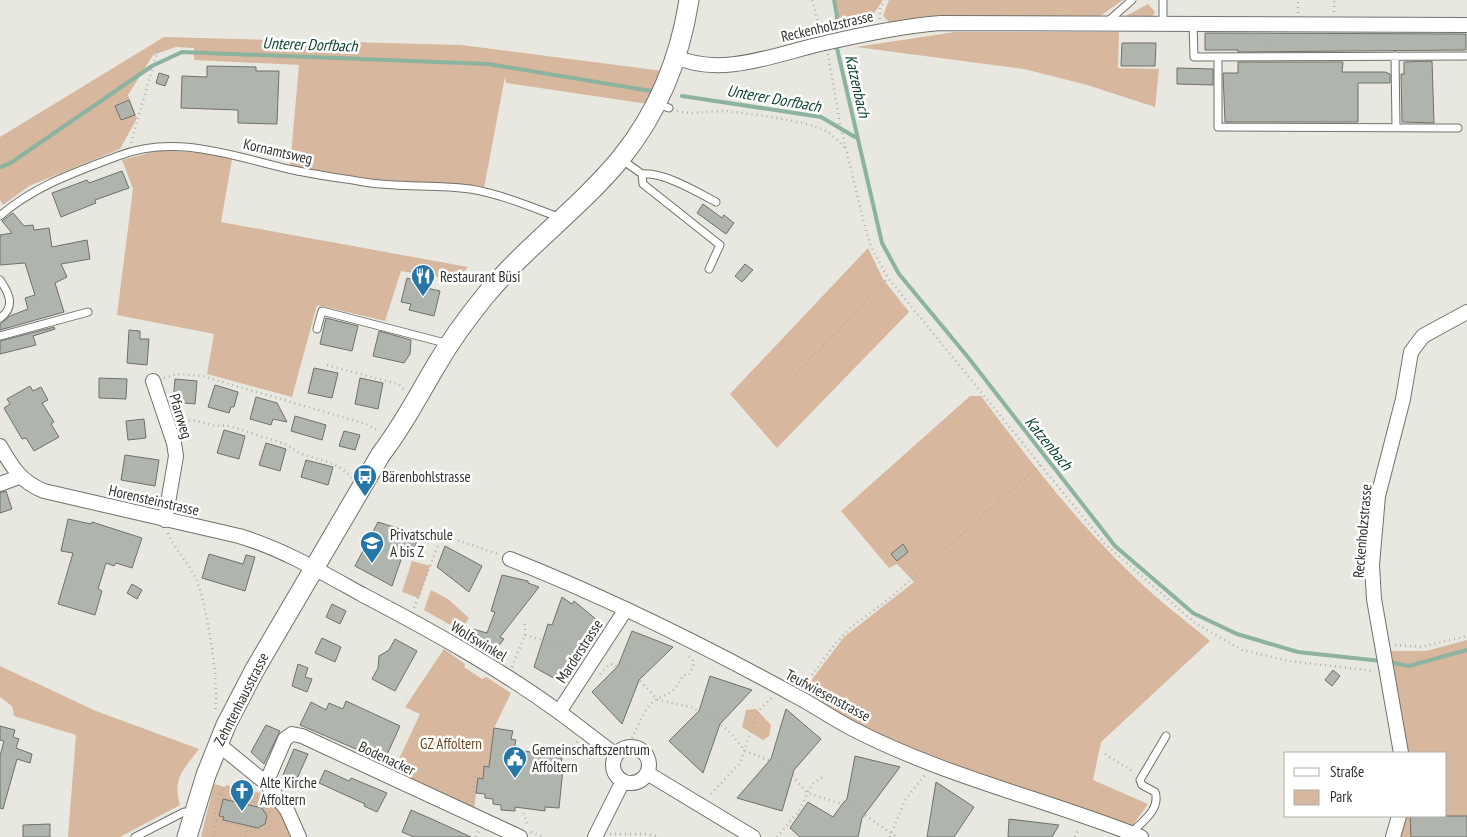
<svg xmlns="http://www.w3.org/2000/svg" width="1467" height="837" font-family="'PT Sans Narrow',sans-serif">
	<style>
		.green { fill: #d7b79e }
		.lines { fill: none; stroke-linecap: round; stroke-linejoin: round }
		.stream { stroke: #8cb39f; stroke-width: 4 }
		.building { fill: #afb4ad; stroke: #6d716b }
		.lane-casing { stroke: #71726b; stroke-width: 9 }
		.street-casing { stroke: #71726b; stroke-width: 16 }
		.secondary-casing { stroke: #71726b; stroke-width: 21 }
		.path { stroke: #b0b0a9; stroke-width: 2.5; stroke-dasharray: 1 4; stroke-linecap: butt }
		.lane { stroke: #fff; stroke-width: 7 }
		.street { stroke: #fff; stroke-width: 14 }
		.secondary { stroke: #fff; stroke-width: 19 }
		.labels { text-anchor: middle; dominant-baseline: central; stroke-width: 5; stroke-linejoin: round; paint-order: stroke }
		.street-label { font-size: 15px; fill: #32322f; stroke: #fff }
		.poi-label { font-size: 15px; fill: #32322f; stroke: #fff; text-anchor: start }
		.park-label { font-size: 15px; fill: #71451d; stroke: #fff }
		.water-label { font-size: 16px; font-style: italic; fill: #0c412d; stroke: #fff }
	</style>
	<rect width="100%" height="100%" fill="#e8e8e0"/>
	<path class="green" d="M833,0H883L868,22L839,27Z
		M889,0H1123L1100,16H950L890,23L883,16Z
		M1148,4L1155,12L1152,17H1124Z
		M955,32H1119L1118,68L1159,69L1155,107L1087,85L1024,69L856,47Z
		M164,37L461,45L663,71L648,104L506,83L505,77L484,188L393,182L290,166L299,65L194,60V48L176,47L153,55L128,95L137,118L120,149L29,186L3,205L0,200V137Z
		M161,150L212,154L232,159L221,222L468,267L456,280L401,271L385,321L317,305L292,397L207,374L214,334L117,315L133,189L122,160Z
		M868,248L883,279L909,312L777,448L730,394Z
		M970,396H981C1026,456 1072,516 1126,569C1152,595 1182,618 1210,641L1101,742L1093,780L1148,804L1130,829L962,772L875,736L805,698L807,686L844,637L914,582L897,564L889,568L841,511Z
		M412,561L430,566L419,598L402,592Z
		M431,590L448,599L469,618L461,631L424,610Z
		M1467,640V837H1397L1401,816H1446V753H1404L1395,674L1389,651H1426Z
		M444,649L465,664L464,667L482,679L486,677L511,693L494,728L489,767L484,766L483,779H478L474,810L393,772L420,714L405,707Z
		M0,666L96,711L199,749C184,769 172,778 180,805L120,837H68L76,735L14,716L12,706L0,697Z
		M756,709L771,725L769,736L763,740L742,727L746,710Z
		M214,784L225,787L226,785L270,795L278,804L295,837H201Z"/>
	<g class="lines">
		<path class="stream" d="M834,0L837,16L835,37
			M836,44L882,243L899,274L967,356L1115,546L1193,613L1237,634L1298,652L1381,661
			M682,96L821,117L855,137
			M0,167L9,164L152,66L182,52L488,64L651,91
			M1388,662L1409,666L1467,650"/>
	</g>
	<path class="building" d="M1205,33L1466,34V50L1238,52V50H1205Z
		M1122,43H1156L1155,66H1121Z
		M1432,61L1434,123L1402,122L1401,74H1404V62Z
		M1238,62H1343L1342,72H1385L1390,74V83H1358V122H1225L1223,73H1238Z
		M207,66L256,67V71H279L277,124L238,123V110L181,108L182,76L207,77Z
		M1177,68L1213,69V85L1177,84Z
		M159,73L169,76L165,86L156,83Z
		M129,100L135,115L121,120L115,106Z
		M122,171L129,188L95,200L96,203L61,217L52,193L87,180L89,183Z
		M703,204L722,218L724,215L734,223L726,234L697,213Z
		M13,213L24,226L33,225L34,230L49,228L52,247L87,240L90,259L61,264L67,277L55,283L64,312L0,330V324L10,316L28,309L25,298L35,295L25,263L0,265V235L12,233L2,221Z
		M745,264L753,270L742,282L735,276Z
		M407,278L423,282L422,287L440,291L434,316L409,310L411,304L401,302Z
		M326,318L358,326L352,351L320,344Z
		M54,327L55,329L33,336L36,345L0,354V341Z
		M129,330L140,331V339H149L147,365L127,363Z
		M379,331L411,340L410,354L404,363L373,356Z
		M314,368L338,373L332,398L308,393Z
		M99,378L127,379L126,399L99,398Z
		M360,378L383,383L378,409L355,404Z
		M175,379L197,381L195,404L173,402Z
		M215,385L238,392L234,407H231L229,413L208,407Z
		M30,386L33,391L41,387L48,400L42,403L54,422L51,424L59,437L34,451L26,438L22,439L4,408L10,404L7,399Z
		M256,397L277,403L287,422L273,419L271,425L250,419Z
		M295,416L326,425L322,440L291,431Z
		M144,419L146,438L128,440L126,421Z
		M224,430L245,436L239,459L217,453Z
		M344,431L360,435L355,450L339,446Z
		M266,443L286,449L280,471L259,465Z
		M125,455L159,460L155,486L121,480Z
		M306,460L333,467L328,485L301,477Z
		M6,491L12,509L0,513V493Z
		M68,519L91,524L92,522L142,538L132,568L116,563L114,566L106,563L98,589L102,591L95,615L58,604L73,553L61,551Z
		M378,522L419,535L412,554L404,551L392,586L355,566Z
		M903,544L908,552L897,561L891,554Z
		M445,546L482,566L469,592L437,567Z
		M209,554L243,564L246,555L255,557L245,591L202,578Z
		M502,575L528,581V583L539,587L500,637L504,639L497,648L472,631L473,629L487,633L495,612L491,611Z
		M132,584L142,590L137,599L127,593Z
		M562,597L572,604L574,601L597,620L557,680L534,667L548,624L552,625Z
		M332,604L346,611L340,624L326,617Z
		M632,631L673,647L639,680L622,724L592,692L618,666Z
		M322,638L341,647L335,662L315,653Z
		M395,639L417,651L395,691L372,679L378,668L379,656L389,650Z
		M298,664L308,668L305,677L312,679L307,692L292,686Z
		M1333,670L1340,676L1332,686L1325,680Z
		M710,676L752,690L720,724L703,773L669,741L699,711Z
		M346,701L400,726L384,761L300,725L311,702L326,710L329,703L343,709Z
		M786,709L821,739L794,770L782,811L737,798L771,759Z
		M266,725L280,731L264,764L251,752Z
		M0,726L15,730L13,737L19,739L16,748L32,754L30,763L17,759L3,809L0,808V756L4,741L0,740Z
		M494,728L513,731L511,739L516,740L514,749L562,758L560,768L563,769L559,808L545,807V811L515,807V811L501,810V805L493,804V799L485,798V794L476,793L478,778L483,779L484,766L489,767Z
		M294,749L308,754L296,781L283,775Z
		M855,756L900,767L862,818L858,837H800L790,828L808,802L833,817L843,803L847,799Z
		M325,770L349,781L351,778L387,793L377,812L364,806L365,804L319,783Z
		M936,782L974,807L954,837H927Z
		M223,799L262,808L267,816L265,824L258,828L223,820L224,817L219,816Z
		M411,810L434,820L471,837H414L402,832Z
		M1410,816H1467V837H1411Z
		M1009,819L1059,825L1052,837H1008Z
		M50,824V837H23V825Z"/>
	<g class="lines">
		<g class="lane-casing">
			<path id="lane" d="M1163,0V23
				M1106,23L1132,0
				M1193,23L1194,57L1467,56
				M1395,56L1396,127
				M1218,57V127L1458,128
				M657,104L669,108
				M621,159L642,174L643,184L720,245L709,269
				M642,174C664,172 697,192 716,202
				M0,216C34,186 76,172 118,156C177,133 234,157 293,170C316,175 340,178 364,182C399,188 435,184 470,189C501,194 531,207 561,218
				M0,280C9,293 16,307 0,318
				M317,329L322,311L449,344
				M0,336L88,312
				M1131,833C1142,822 1161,809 1155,792L1142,785L1140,780L1166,736
				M135,837L184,812L193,814"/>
		</g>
		<g class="street-casing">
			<path id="street" d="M676,57C723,78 778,53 825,43C864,34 902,26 941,23L1467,25
				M153,381L174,443L176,456L165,520
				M0,446C12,467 21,482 44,491L239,536C283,549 323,573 363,595C430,630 497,667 559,712C578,726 597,741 616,755
				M0,484L19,477
				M510,559C608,598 703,645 796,696C815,706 832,718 851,728C943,776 1045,799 1141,837
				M559,712L626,609
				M218,744L266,783L287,810L299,837
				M613 765a18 18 0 1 1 36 0a18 18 0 1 1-36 0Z
				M1401,753L1374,599L1372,565L1378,496L1403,399L1411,352L1423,336L1467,312
				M647,773L753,837
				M266,783L285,739L292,734L302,736L520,837
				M595,837L623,781
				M1393,837L1399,816"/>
		</g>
		<g class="secondary-casing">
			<path id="secondary" d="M187,837L206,775L226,725L254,671L381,454C403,426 419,394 437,364C451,340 468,317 485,296C526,246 580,208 621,158C658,112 680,58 689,0"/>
		</g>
		<path class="path" d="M812,0L821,32
			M1334,12V2L1336,0
			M1298,13V0
			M880,19V8L885,0
			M1268,47V35
			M828,54L840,124L864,223L871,247L888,278L1105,544L1195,623L1242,650L1289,661L1374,671
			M677,111C692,115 706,111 722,111C743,112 808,121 826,131C833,135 840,143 846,149
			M131,143L159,45
			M327,365L398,384L405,390
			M795,375L888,278
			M164,378L177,374L202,376L366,424L379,431
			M179,423C199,415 206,429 226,425L288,445C305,462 336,456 351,478
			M168,533C175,550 188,562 196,579C207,604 220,686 215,712
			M414,608L442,535L498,554
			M525,635V622
			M1395,645L1421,647L1467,636
			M512,667L525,635L565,646L580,655
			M600,674L610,664L630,670L658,700L691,707L711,718L728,730L745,751L783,766L808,793L854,808L897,837
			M803,687L835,644L851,627L889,599L1040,465
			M632,738C637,728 642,715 649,706C660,692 672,700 683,675H689L694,664L692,659L686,654
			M549,746C562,751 568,751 578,741
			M1105,754L1134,772
			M220,794L265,805L272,815L270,826L262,831L213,819Z
			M711,794L740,763L758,711L773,697
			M222,795L224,788
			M472,802L475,776
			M522,808L528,827
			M531,832L544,837
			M610,834H647L660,837
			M213,837L217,820
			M246,837L248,828
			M476,837L479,831
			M777,837L799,811L812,784L823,777
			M890,837L905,800L926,774
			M1075,837L1079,828"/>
		<use href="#lane" class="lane"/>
		<use href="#street" class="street"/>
		<use href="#secondary" class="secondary"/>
	</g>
	<defs>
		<g id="restaurant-pin" transform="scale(1.25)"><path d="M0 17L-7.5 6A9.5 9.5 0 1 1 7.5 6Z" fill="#2776a8" stroke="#fff"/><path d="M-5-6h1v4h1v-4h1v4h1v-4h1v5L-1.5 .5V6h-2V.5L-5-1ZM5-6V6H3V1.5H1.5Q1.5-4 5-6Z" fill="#fff"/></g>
		<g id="bus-pin" transform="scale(1.25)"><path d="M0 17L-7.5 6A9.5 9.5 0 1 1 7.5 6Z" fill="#2776a8" stroke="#fff"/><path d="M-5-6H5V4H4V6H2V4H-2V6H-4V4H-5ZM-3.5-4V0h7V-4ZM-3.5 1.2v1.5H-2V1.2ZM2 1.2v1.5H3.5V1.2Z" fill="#fff"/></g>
		<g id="school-pin" transform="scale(1.25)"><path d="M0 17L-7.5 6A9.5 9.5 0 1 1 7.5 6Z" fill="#2776a8" stroke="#fff"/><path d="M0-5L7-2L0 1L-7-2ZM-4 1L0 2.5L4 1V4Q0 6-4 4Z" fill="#fff"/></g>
		<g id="civic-pin" transform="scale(1.25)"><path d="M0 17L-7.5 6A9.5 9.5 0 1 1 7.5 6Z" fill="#2776a8" stroke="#fff"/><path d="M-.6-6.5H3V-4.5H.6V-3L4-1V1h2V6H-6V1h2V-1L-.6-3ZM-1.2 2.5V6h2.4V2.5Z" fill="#fff"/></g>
		<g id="church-pin" transform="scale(1.25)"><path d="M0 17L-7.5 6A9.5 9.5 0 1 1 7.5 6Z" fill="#2776a8" stroke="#fff"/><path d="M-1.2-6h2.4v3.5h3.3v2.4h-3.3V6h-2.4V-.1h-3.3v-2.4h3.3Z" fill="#fff"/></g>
	</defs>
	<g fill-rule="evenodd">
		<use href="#restaurant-pin" x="423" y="276"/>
		<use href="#bus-pin" x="365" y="476"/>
		<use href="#school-pin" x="372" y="543"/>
		<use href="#civic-pin" x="515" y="758"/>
		<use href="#church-pin" x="242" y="791"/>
	</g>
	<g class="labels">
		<g class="street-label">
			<text transform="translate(827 26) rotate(-13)">Reckenholzstrasse</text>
			<text transform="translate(278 151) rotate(13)">Kornamtsweg</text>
			<text transform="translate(181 416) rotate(73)">Pfarrweg</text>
			<text transform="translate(154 500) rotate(13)">Horensteinstrasse</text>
			<text transform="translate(1362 531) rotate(-85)">Reckenholzstrasse</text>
			<text transform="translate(479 641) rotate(31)">Wolfswinkel</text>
			<text transform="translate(579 651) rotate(-57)">Marderstrasse</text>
			<text transform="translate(828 695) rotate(28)">Teufwiesenstrasse</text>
			<text transform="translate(241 699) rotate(-63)">Zehntenhausstrasse</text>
			<text transform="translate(387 758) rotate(25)">Bodenacker</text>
		</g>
		<g class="poi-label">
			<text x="440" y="276">Restaurant Büsi</text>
			<text x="382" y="476">Bärenbohlstrasse</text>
			<text x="390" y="534">Privatschule<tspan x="390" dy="17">A bis Z</tspan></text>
			<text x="532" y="749">Gemeinschaftszentrum<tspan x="532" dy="17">Affoltern</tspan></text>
			<text x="260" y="782">Alte Kirche<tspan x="260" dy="17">Affoltern</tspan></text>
		</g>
		<g class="park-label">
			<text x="451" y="743">GZ Affoltern</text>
		</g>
		<g class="water-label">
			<text transform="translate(310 44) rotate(2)">Unterer Dorfbach</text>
			<text transform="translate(858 86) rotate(77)">Katzenbach</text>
			<text transform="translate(774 98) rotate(10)">Unterer Dorfbach</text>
			<text transform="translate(1049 443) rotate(51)">Katzenbach</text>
		</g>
	</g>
	<rect x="1284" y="752" width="162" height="65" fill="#ffffff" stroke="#adadac"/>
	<rect x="1294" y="768" width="25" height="8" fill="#ffffff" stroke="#adadac"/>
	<text x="1330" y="777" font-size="15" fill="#32322f">Straße</text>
	<rect x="1294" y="790" width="25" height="15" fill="#d7b79e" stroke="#adadac"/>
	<text x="1330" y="802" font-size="15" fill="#32322f">Park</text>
</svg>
